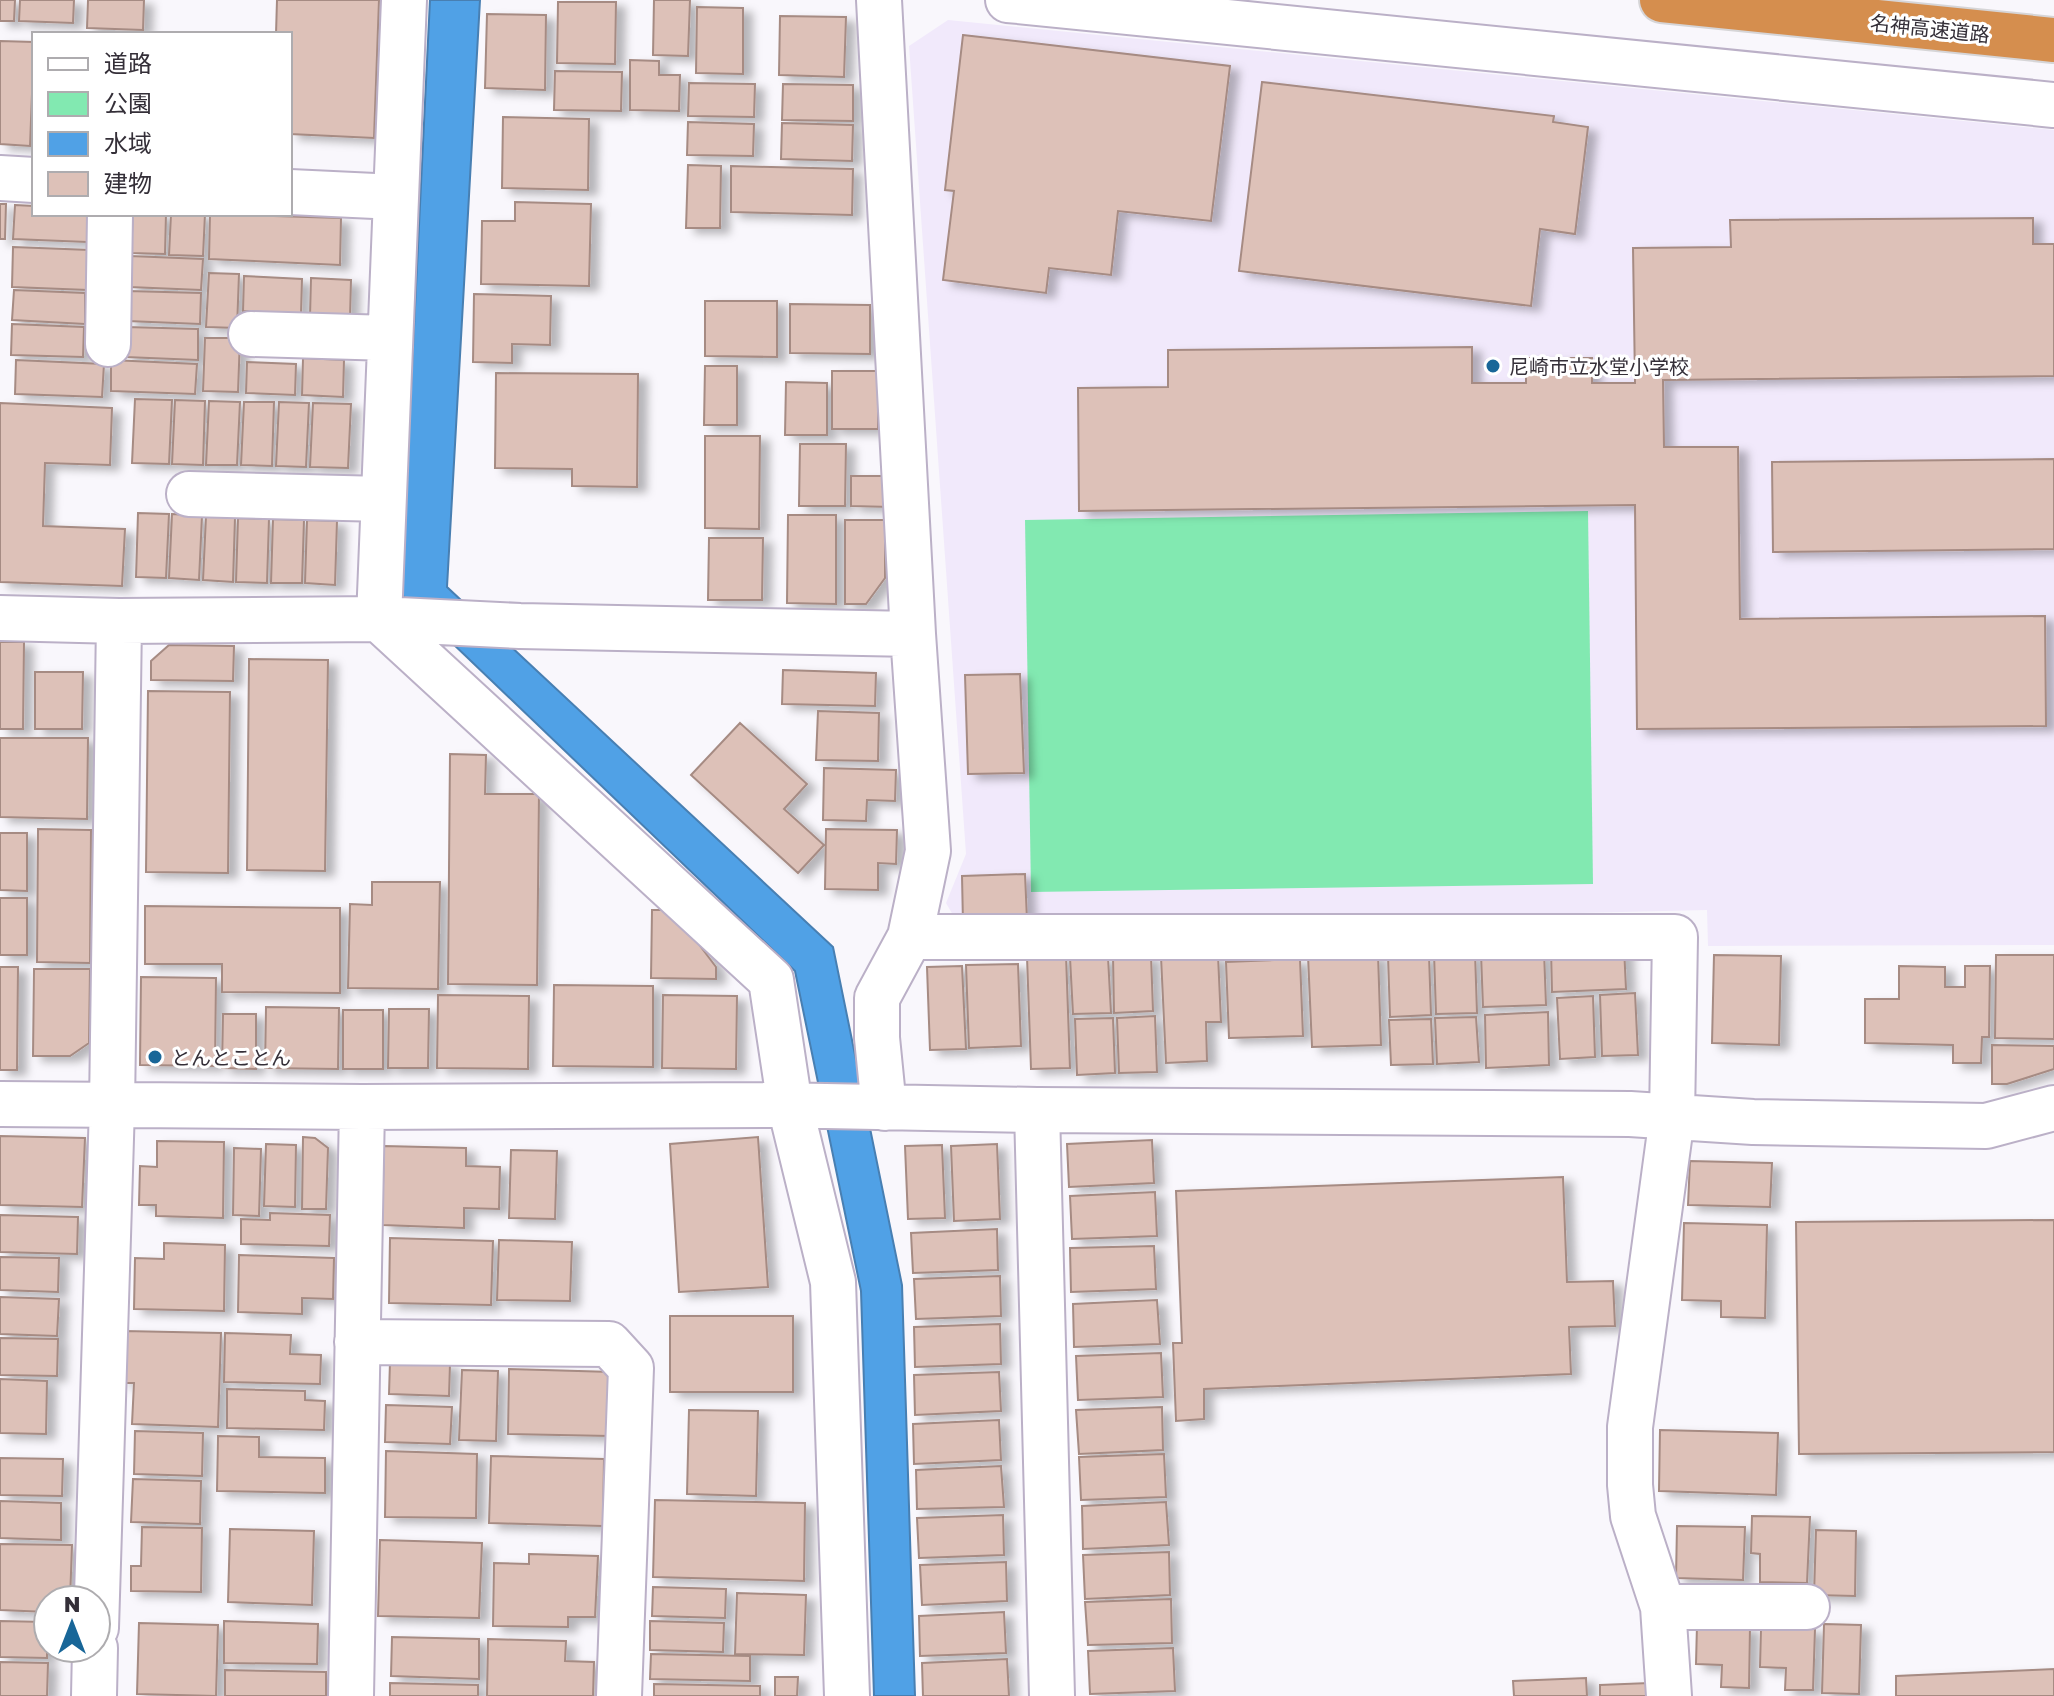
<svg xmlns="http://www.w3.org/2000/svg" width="2054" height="1696" font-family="'Golos Text','Noto Sans JP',sans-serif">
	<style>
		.built { fill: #f1e9fb }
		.green { fill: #82e9b1 }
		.water { fill: #50a1e6; stroke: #487fb2; stroke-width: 2 }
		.building { fill: #ddc1b8; stroke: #a68b83; stroke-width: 2; filter: url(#shadow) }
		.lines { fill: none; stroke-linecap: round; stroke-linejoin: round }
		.street-casing { stroke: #bbb0c7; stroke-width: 48 }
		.highway-casing { stroke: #d6d5d7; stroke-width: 48 }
		.street { stroke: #fff; stroke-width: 44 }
		.highway { stroke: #d58e4e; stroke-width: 44 }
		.poi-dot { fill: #186698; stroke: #fff; stroke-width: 3 }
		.labels { text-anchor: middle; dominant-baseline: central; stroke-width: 6; stroke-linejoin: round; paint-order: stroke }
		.street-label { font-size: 20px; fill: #342f38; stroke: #fff }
		.poi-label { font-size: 20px; fill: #342f38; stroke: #fff; text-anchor: start }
	</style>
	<defs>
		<filter id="shadow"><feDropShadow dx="9" dy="5" stdDeviation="4" flood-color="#0004"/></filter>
	</defs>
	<rect width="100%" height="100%" fill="#f9f7fc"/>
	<path class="built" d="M948,20L2054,130V945L1708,946L1707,910L960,927L946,903L966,854L909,46Z"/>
	<path class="green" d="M1588,511L1593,884L1031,892L1025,520Z"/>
	<path class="water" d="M430,0H480L447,587L833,947L902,1285L915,1696H874L861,1291L795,971L401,594Z"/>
	<path class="building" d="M0,0H15L14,21H0Z
		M20,0H74L73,23L19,21Z
		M88,0H144L143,30L87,28Z
		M277,0H379L374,138L290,134V34H276Z
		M654,0H690L688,56L653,55Z
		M558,2H616L615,64L557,63Z
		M697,7L743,8V74L696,73Z
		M487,14L546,15L545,90L485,88Z
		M780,16L846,17L844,77L779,75Z
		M963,35L1230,66L1211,221L1118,211L1111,275L1049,268L1046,293L943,280L954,191L945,190Z
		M0,41L34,42L30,146L0,144Z
		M630,60L659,61V75H680L679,111L630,110Z
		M555,71L622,72L621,111L554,110Z
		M1262,82L1554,116L1553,122L1588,127L1575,234L1540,229L1531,306L1239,271Z
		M689,83L755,84L754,117L688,116Z
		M783,84L853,85V121L782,120Z
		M503,117L589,119L588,190L502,188Z
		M688,122L754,124L753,156L687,155Z
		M782,123L853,125L852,161L781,159Z
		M688,165L721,166L720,228H686Z
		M731,166L853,169L852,215L731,212Z
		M515,202L591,204L589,286L481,284L482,221H515Z
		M0,204H6L5,239H0Z
		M15,205L34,206V214H88L87,242L13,239Z
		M133,214H166L165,254L131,253Z
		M171,214H205L203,256L169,255Z
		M210,214L341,218L340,265L209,259Z
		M2033,218V244H2054V376L1663,380L1664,447H1738L1740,619L2045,616L2046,726L1637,729L1635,505L1079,511L1078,388L1168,387V350L1472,347V383H1526V358H1592V383H1635L1633,248L1731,247L1730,220Z
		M13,247L90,250L88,290L12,287Z
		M130,256L203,259L201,290L129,287Z
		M209,273L239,274L237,328L206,327Z
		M244,276L302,279L301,314L243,311Z
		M311,278L351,280L350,317L310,316Z
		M14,290L85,293V324L12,320Z
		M128,291L201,293L200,324L127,321Z
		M474,294L551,296L550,345L512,344V363L473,362Z
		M705,301H777V357L705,356Z
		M790,304L870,305V354L790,353Z
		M12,324L84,327L83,357L11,355Z
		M126,327L198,329V360L125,357Z
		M205,338H240L238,392L203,391Z
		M303,358L344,360L343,397L302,395Z
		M16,360L104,364L102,397L15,394Z
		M111,360L197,364L195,394L111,391Z
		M247,362L296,364L295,395L246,393Z
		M705,366H737V425H704Z
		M832,371H878V429H832Z
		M496,373L638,374L637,487L572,486V469L495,468Z
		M786,382L827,383V435H785Z
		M135,399L172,400L169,464L132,463Z
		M175,400L205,401L203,465L172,464Z
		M209,401L240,402L237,465H206Z
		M244,402H274L272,466L241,465Z
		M279,402L309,403L306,467L276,466Z
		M0,403L112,408L110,465L45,463L43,526L125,529L122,586L0,582Z
		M313,403L351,404L348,468L310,467Z
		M705,436H760L759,529L705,528Z
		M800,444H846L845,506H799Z
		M2054,459V549L1773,552L1772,462Z
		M851,476H891V507L851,506Z
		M138,513L169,514L166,578L136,577Z
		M172,514L202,516L199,580L169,578Z
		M788,515H836V604L787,603Z
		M206,516L235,518L233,582L203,580Z
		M238,518L269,519L267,583L236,582Z
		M273,519L304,520L302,583H271Z
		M307,520L337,521L335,585L305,583Z
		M845,520H885V578L866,604H845Z
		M709,538H763L762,600H708Z
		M0,642H24L23,729H0Z
		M169,645L234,646L233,681L151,680V661Z
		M249,659L328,660L325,871L247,870Z
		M783,670L876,673L875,706L782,704Z
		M35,672H83L82,729H35Z
		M1020,674L1024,773L968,774L965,675Z
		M148,691L230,692L228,873L146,872Z
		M818,711L879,713L878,761L816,760Z
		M740,723L807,784L784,809L824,845L798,873L691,775Z
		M0,738H88L87,819L0,817Z
		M450,754L486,755L485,794H539L537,985L448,984Z
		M824,768L896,770L895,801L867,800L866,821L823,820Z
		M38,829L91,830L90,963L37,962Z
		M826,829L897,830L896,864L878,863V890L825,889Z
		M0,833H27V891L0,890Z
		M1025,874L1027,920L963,923L962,876Z
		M372,882H440L438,989L348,988L350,904L372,905Z
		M0,898H27V955H0Z
		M145,906L340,908V993L222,992V964H145Z
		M652,910H673L716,967V979L651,978Z
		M1624,947L1626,989L1552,992L1551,950Z
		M1544,951L1546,1005L1483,1007L1481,954Z
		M1475,952L1477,1013L1436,1014L1434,954Z
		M1378,954L1381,1045L1312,1047L1308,956Z
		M1066,955L1070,1068L1031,1069L1027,957Z
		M1151,955L1153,1011L1114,1013L1113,956Z
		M1218,955L1221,1022H1206L1207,1061L1166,1063L1161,957Z
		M1429,955L1431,1015L1390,1017L1388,956Z
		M1714,955L1781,956L1779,1045L1712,1043Z
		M1996,955H2054V1039L1995,1038Z
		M1108,957L1111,1013L1073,1014L1070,958Z
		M1300,959L1303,1036L1229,1038L1226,962Z
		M1018,964L1021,1046L969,1048L966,965Z
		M962,966L966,1049L930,1050L927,967Z
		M1899,966L1945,967V987H1965V966H1990L1989,1037H1982L1981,1063H1953V1045L1865,1043V999H1899Z
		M0,967H18L17,1070H0Z
		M34,969H90L89,1043L70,1056H33Z
		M141,977L216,978L215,1066L140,1065Z
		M554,985L653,986V1067L553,1066Z
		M1635,993L1638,1055L1602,1056L1600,995Z
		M438,995L529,996L528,1069L437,1068Z
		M663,995L737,996L736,1069L662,1068Z
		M1593,996L1595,1057L1560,1059L1557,998Z
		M266,1007L339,1008L338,1069L265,1068Z
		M389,1009H429L428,1068H388Z
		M343,1010H383V1069H343Z
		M1548,1012L1549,1065L1486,1068L1485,1015Z
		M223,1014H256V1069L222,1068Z
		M1155,1016L1157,1072L1119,1073L1117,1018Z
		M1476,1017L1479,1062L1437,1064L1435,1018Z
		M1113,1018L1115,1073L1077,1075L1075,1019Z
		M1431,1019L1433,1064L1391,1065L1389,1020Z
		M1992,1045L2054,1046V1069L2007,1084H1992Z
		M0,1136L85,1138L82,1207L0,1205Z
		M303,1137L315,1138L328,1148L326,1209H302Z
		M758,1137L768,1287L679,1292L670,1144Z
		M1152,1140L1154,1183L1069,1187L1067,1144Z
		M157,1141L224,1142L223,1218L156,1216V1205H139L140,1166L157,1167Z
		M266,1144L296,1145L295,1207L264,1206Z
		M997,1144L1000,1219L954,1221L951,1146Z
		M942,1145L945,1218L908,1219L905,1146Z
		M384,1146L466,1148V1166L500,1167L499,1209L464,1208V1228L382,1225Z
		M234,1148L261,1149L259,1216L233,1215Z
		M511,1150L557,1151L555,1219L509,1218Z
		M1690,1161L1772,1163L1770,1207L1688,1205Z
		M1563,1177L1567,1282L1613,1281L1615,1326L1569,1327L1571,1374L1204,1389V1419L1176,1421L1173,1343H1182L1176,1191Z
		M1155,1192L1157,1236L1072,1239L1070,1196Z
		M270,1213L330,1215L329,1246L241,1244V1219L270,1220Z
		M0,1215L78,1217L77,1254L0,1252Z
		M2054,1220V1452L1799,1454L1796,1222Z
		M1684,1223L1767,1225L1765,1318L1721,1317V1301L1682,1300Z
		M997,1229L998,1270L913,1273L911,1233Z
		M390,1238L493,1241L491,1305L389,1303Z
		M499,1240L572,1242L570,1301L497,1300Z
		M164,1243L225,1245L224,1311L134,1309L135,1258L164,1259Z
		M1154,1246L1156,1289L1071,1292L1070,1248Z
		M239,1255L334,1258L333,1299L302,1298V1314L238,1312Z
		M0,1257L59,1258L58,1292L0,1290Z
		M1000,1276L1001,1316L916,1319L914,1279Z
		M0,1297L59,1299L57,1336L0,1334Z
		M1157,1300L1160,1344L1074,1347L1073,1304Z
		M670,1316H793V1392H670Z
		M1000,1324L1001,1364L915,1367L914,1327Z
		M124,1331L221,1333L218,1427L132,1424L134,1383H123Z
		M225,1333L291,1335L290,1354L321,1355L320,1384L224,1382Z
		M0,1338L58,1339L57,1376L0,1375Z
		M1161,1353L1163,1397L1078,1400L1076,1356Z
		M390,1362L450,1364L449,1396L389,1394Z
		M509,1369L612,1372L610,1436L508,1434Z
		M462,1370L498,1371L496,1441L459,1440Z
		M999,1372L1001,1411L915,1415L914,1375Z
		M0,1379L47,1381L46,1434L0,1433Z
		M227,1389L305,1391V1400L325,1401L324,1430L227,1428Z
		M386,1405L452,1407L450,1444L385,1442Z
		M1162,1407L1163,1450L1079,1454L1076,1410Z
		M689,1410L758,1411L756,1496L687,1494Z
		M999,1420L1001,1460L914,1464L913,1424Z
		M1660,1430L1778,1433L1776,1495L1659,1491Z
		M135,1431L203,1433L202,1476L134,1474Z
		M218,1436L259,1437V1457L325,1458V1493L217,1491Z
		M386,1451L477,1454L476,1518L385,1517Z
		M1164,1454L1166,1497L1081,1500L1079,1457Z
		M491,1456L604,1459L603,1526L489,1523Z
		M0,1458L63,1459L62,1496L0,1495Z
		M1001,1466L1004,1507L917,1509L916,1470Z
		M133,1479L201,1481L200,1524L131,1522Z
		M655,1500L805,1503L804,1581L653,1577Z
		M0,1501L61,1503V1540L0,1538Z
		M1166,1502L1169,1545L1083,1549L1082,1506Z
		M1003,1515L1004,1555L919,1558L917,1518Z
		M1752,1516L1810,1517L1807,1583L1760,1582V1554L1751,1553Z
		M1677,1526L1745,1527L1743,1580L1676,1578Z
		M142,1527L202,1528L201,1592L131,1591V1566H141Z
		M230,1529L314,1531L312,1605L228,1602Z
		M1816,1530L1856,1531L1855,1596L1814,1595Z
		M380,1540L482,1543L479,1618L378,1616Z
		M0,1544L72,1545L70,1600H48V1612L0,1610Z
		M1169,1552L1170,1595L1085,1599L1083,1555Z
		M529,1554L598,1556L595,1617H568V1627L493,1626L494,1563L529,1564Z
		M1006,1562L1007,1601L922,1605L920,1565Z
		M653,1587L726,1589L725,1618L652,1616Z
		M737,1593L806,1595L804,1655L735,1654Z
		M1171,1599L1172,1643L1088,1645L1085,1602Z
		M1004,1612L1006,1653L920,1656L919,1616Z
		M0,1621L47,1622V1658L0,1657Z
		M224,1621L318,1624L317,1664L224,1663Z
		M650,1621L724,1623L723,1652L650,1650Z
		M139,1623L218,1625L216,1696L137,1694Z
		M1824,1624L1861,1625L1859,1694L1822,1693Z
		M1697,1625L1750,1627L1749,1688L1721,1687L1722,1665L1696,1664Z
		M1761,1628L1815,1629L1813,1690H1785L1786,1668L1760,1667Z
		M392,1637L479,1639V1679L391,1676Z
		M488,1639L566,1641L565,1661L594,1662L593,1696H487Z
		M1173,1648L1175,1691L1090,1694L1088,1651Z
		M651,1654L750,1656V1681L650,1679Z
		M1007,1659L1009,1696H923L922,1663Z
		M0,1662L48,1663L47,1696H0Z
		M2054,1669V1696H1896V1676Z
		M225,1670L326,1672V1696H225Z
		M775,1677H798L797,1696H775Z
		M1586,1678L1587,1696H1514L1513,1681Z
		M390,1683L478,1685V1696H390Z
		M1649,1683V1696H1600V1685Z
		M654,1684L760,1686V1696H654Z"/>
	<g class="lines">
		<g class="street-casing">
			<path id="street" d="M404,0L379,619L771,980L790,1106L833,1282L847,1696
				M879,0L913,634L928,851L910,937L877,998V1038L884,1108
				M1008,0L2054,105
				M0,178L34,180
				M290,192L396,197
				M251,334L390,338
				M108,344L110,214
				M189,494L383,499
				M0,618L119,621L379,619L520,626L913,634
				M910,937H1675L1672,1117L1630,1427V1485L1633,1516L1663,1607L1669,1696
				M0,1104L362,1107L774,1105L1037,1110L1630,1114L1753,1122L1986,1126L2054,1108
				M1037,1110L1052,1696
				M357,1342L609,1344L631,1368L619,1696
				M1663,1607H1807
				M96,1628L112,1106L119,621
				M94,1696L95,1648
				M351,1696L362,1107"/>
		</g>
		<g class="highway-casing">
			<path id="highway" d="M1662,0L2054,40"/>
		</g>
		<use href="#street" class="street"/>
		<use href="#highway" class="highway"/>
	</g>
	<g class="poi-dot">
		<circle cx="1493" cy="366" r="8"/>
		<circle cx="155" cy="1057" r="8"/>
	</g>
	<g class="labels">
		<g class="street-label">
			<text transform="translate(1930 28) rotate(6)">名神高速道路</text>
		</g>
		<g class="poi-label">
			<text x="1509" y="366">尼崎市立水堂小学校</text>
			<text x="171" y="1057">とんとことん</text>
		</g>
	</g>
	<rect x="32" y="32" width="260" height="184" fill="#ffffff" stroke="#aeacaf" stroke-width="2"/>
	<rect x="48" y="58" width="40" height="12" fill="#ffffff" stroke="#aeacaf" stroke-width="2"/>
	<text x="104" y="72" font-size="24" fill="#342f38">道路</text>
	<rect x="48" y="92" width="40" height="24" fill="#82e9b1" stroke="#aeacaf" stroke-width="2"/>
	<text x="104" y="112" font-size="24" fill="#342f38">公園</text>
	<rect x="48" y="132" width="40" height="24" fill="#50a1e6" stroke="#aeacaf" stroke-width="2"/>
	<text x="104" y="152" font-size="24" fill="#342f38">水域</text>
	<rect x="48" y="172" width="40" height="24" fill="#ddc1b8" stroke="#aeacaf" stroke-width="2"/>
	<text x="104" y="192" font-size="24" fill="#342f38">建物</text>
	<g transform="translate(72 1624)"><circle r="38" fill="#ffffff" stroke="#aeacaf" stroke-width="2"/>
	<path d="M0-6L14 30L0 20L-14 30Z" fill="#186698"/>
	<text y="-12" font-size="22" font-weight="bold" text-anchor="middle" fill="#342f38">N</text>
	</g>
</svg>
